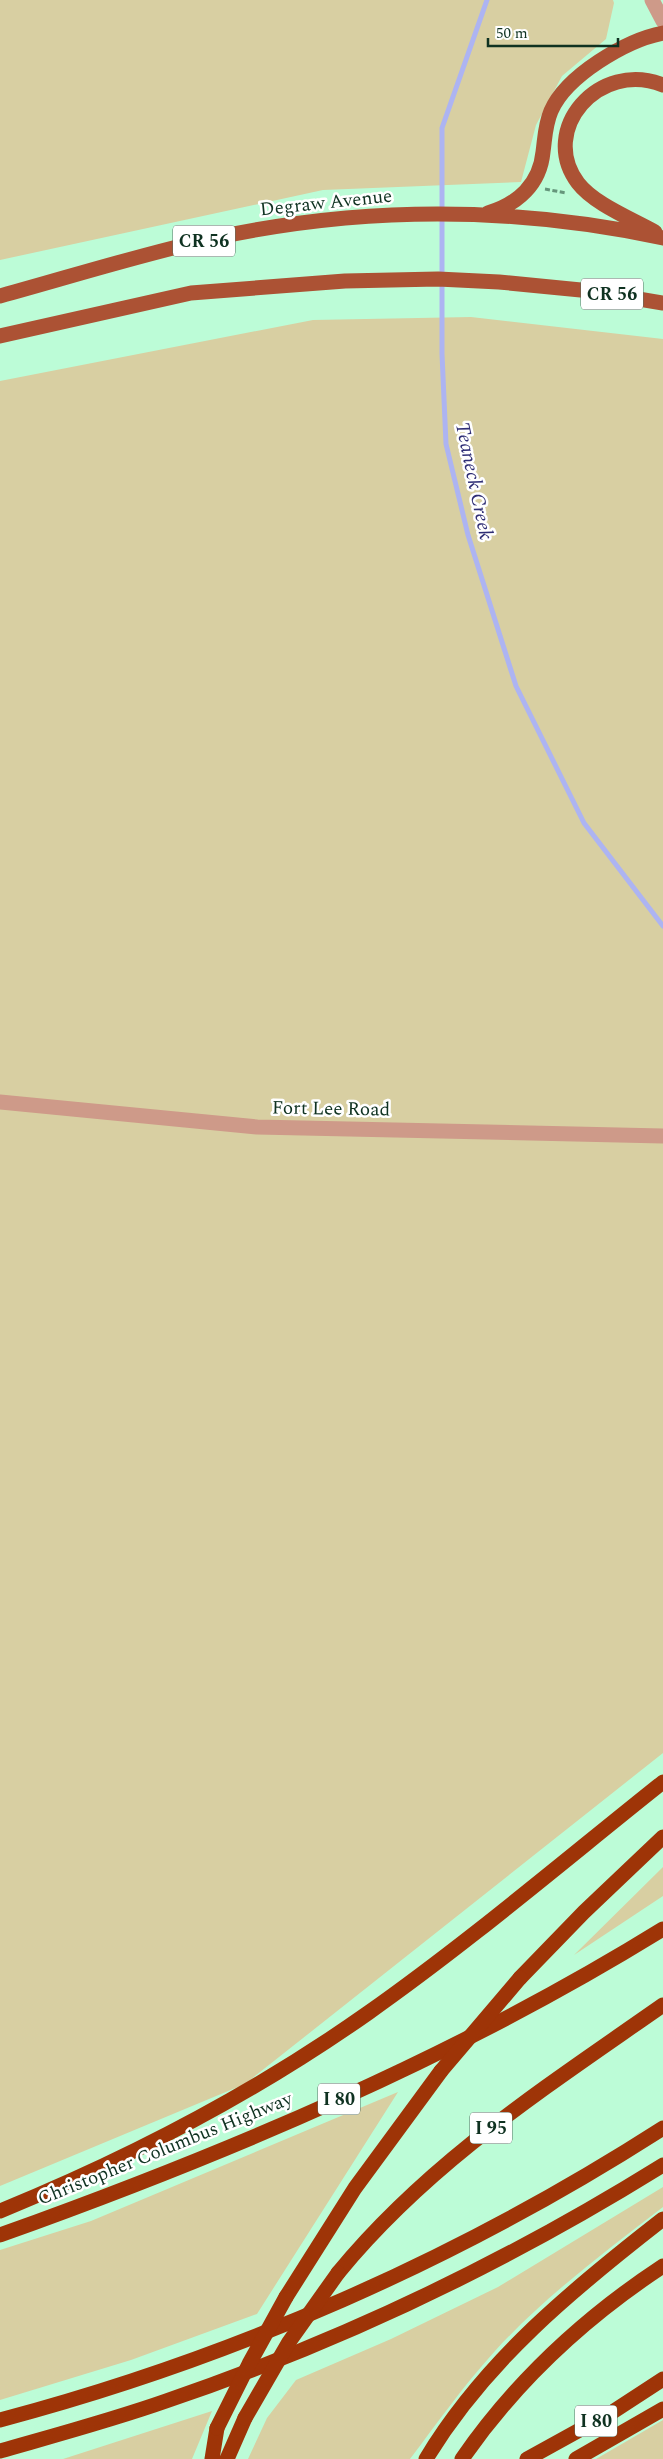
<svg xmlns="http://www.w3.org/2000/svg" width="663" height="2459" font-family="Spectral,serif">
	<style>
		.green { fill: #d8cfa2 }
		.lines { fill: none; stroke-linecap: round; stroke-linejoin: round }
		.stream { stroke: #adb4f2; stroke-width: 5 }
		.path { stroke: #65967b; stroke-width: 3; stroke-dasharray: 5 2.5; stroke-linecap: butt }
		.minor { stroke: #ce9a89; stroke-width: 15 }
		.major { stroke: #ac5234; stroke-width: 15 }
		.highway { stroke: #9e3407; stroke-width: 15 }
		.highway-bridge { stroke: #9e3407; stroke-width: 15 }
		.labels { text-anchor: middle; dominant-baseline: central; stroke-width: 5; stroke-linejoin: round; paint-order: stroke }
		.shield { fill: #fff; stroke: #577064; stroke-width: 1 }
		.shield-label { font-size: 18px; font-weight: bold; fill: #0f3221 }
		.street-label { font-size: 19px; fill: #0f3221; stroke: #fff }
		.water-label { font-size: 20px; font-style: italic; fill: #2f2e75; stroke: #fff }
	</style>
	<rect width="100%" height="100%" fill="#bcfcd7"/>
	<path class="green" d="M0,0H613L614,3L606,39L562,76L536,125L521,182L323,190L0,260Z
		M471,317L663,339V1753L245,2084L0,2186V381L313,320Z
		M663,1867V1896L574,1955Z
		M398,2092L257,2314L131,2360L0,2400V2250L91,2221Z
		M663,2187V2207C605,2252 545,2296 495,2351C464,2385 438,2422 410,2459H248L267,2418L296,2380L391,2339L498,2287Z
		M212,2411L192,2459H63Z
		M663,2420V2459H596Z"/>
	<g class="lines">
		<path class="stream" d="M487,0L442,128V354L446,444L468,535L516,686L584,823L663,926"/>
		<path class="path" d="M545,189L566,193"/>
		<path class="minor" d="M652,0L663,21
			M0,1102L257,1127L663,1136"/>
		<path class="major" d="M488,213C518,204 540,184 543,152C545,138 545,125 551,111C566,76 626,40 663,33
			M655,232C632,219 594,204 578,183C538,130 599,59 663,85
			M0,296C73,276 145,253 219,237C366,206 517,207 663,238
			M0,336L191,293L345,281L438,279L499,282L591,291L663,303"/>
		<path class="highway" d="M520,1978L584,1912L663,1837
			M0,2211C130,2158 253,2094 368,2013C470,1941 565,1860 663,1782
			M0,2235C229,2153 456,2057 663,1929
			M338,2273C429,2162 546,2087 663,2005
			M286,2297L355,2188L441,2071
			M0,2420C234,2358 459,2259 663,2128
			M0,2451C56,2435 112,2420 166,2401C340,2342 507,2262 663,2165
			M212,2459L217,2428
			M227,2459L245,2418
			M426,2459C485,2361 573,2289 663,2219
			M462,2459C516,2381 584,2318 663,2266
			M527,2459L614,2411L663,2379
			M576,2459L663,2409"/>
		<path class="highway-bridge" d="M441,2071L520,1978
			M245,2418L289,2342L338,2273
			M217,2428L249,2364L286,2297"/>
	</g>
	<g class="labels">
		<g class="shield">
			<rect x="173" y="225.5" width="62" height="31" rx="4"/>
			<rect x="581" y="278.5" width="62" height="31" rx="4"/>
			<rect x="318" y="2083.5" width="42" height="31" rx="4"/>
			<rect x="470" y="2112.5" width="42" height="31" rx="4"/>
			<rect x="575" y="2405.5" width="42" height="31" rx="4"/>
		</g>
		<g class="shield-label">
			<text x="204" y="241">CR 56</text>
			<text x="612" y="294">CR 56</text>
			<text x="339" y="2099">I 80</text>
			<text x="491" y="2128">I 95</text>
			<text x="596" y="2421">I 80</text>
		</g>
		<g class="street-label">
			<text transform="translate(326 203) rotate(-6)">Degraw Avenue</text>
			<text transform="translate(331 1109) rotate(1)">Fort Lee Road</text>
			<text transform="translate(165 2149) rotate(-22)">Christopher Columbus Highway</text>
		</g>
		<g class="water-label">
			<text transform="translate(474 481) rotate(78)">Teaneck Creek</text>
		</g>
	</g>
	<path d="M488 38v8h130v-8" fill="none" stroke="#0f3221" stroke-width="2.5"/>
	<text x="496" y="38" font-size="15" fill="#0f3221" stroke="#ffffff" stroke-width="4" paint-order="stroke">50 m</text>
</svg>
